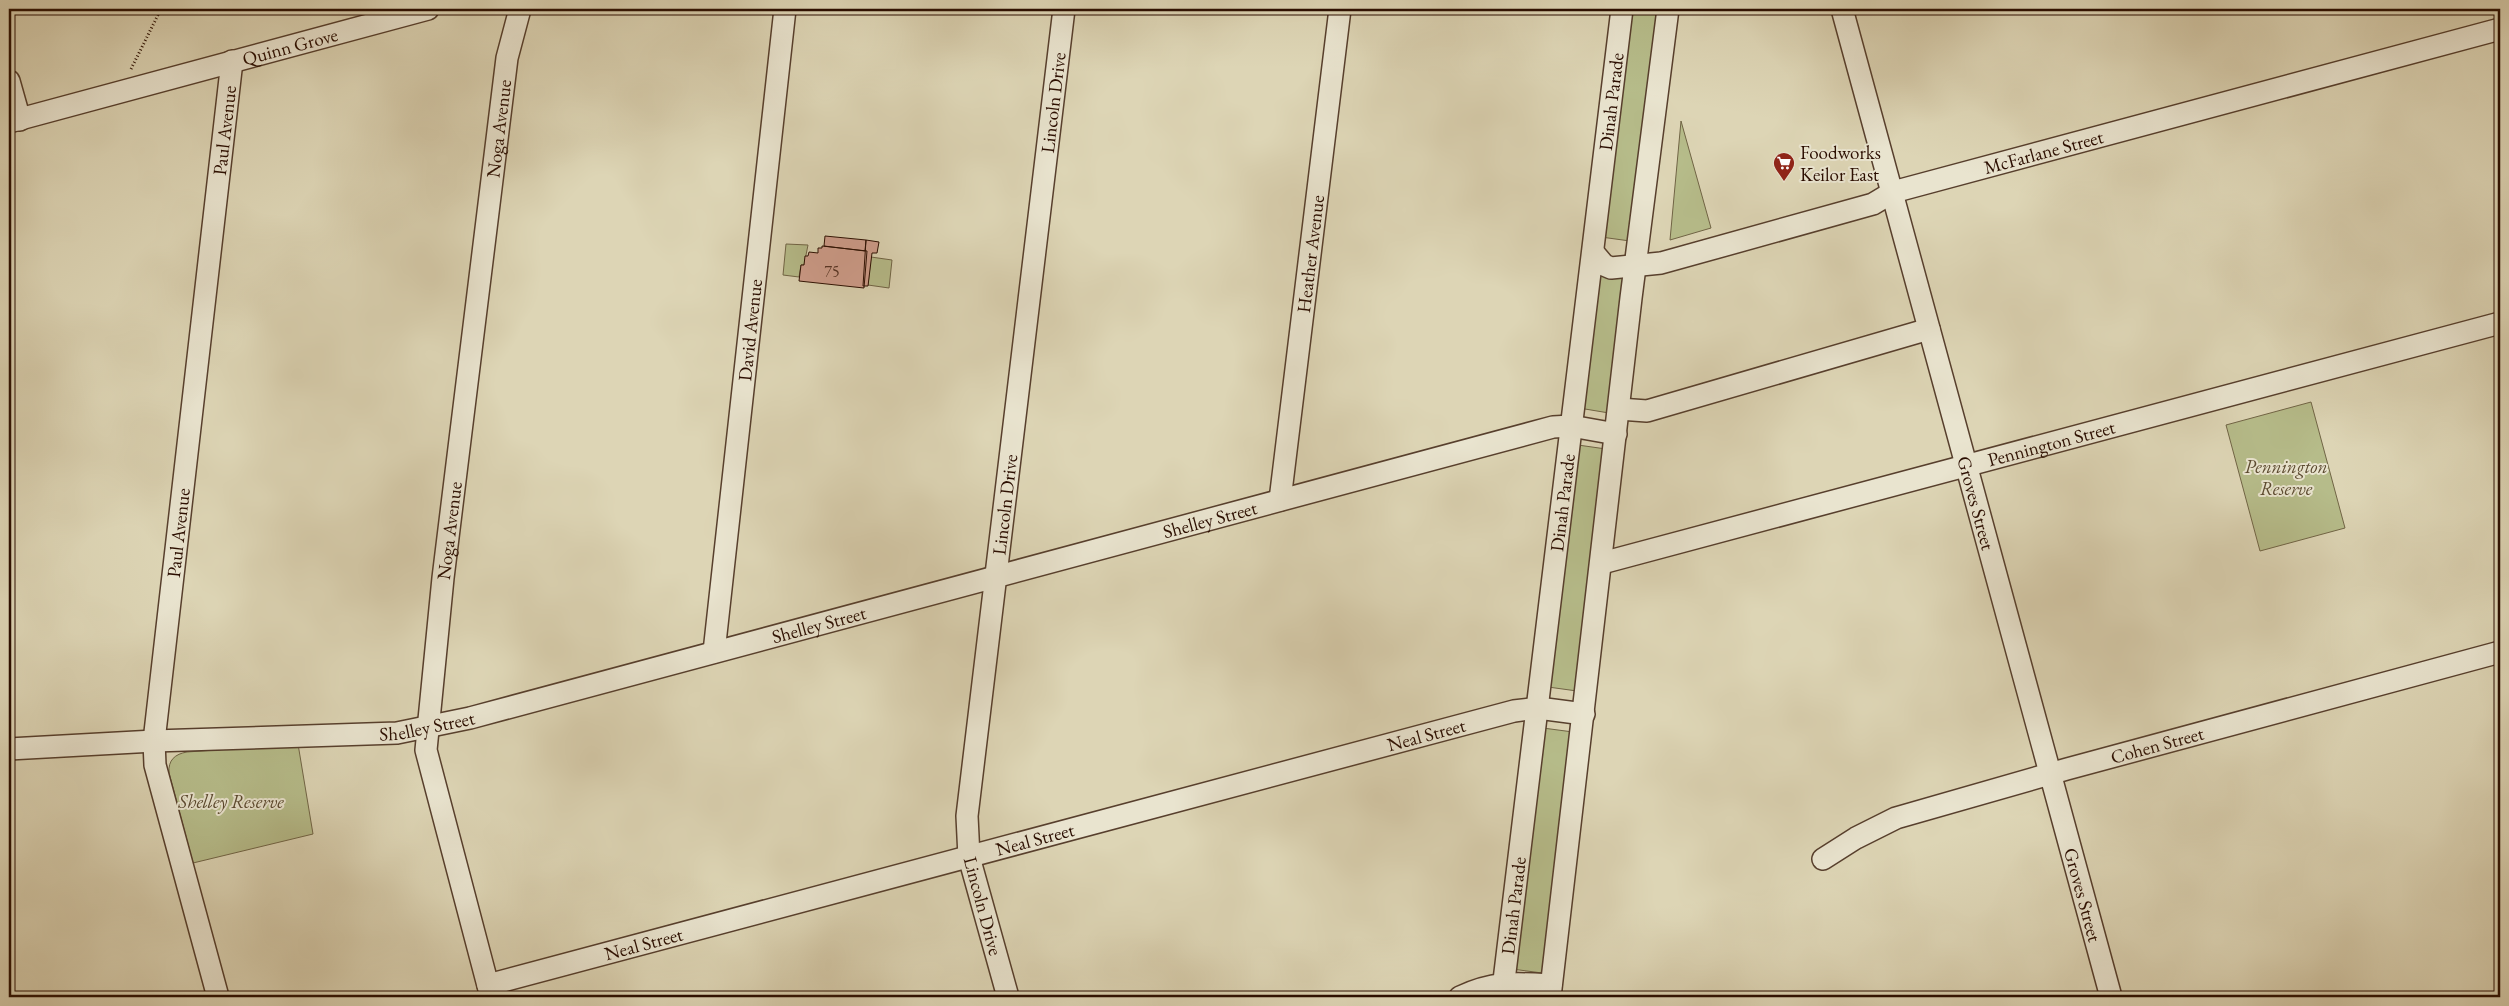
<svg xmlns="http://www.w3.org/2000/svg" width="2509" height="1006" font-family="'EB Garamond',serif">
	<style>
		.green { fill: #b6bc8a; stroke: #706445 }
		.building { fill: #d09e8d; stroke: #2a0d00 }
		.lines { fill: none; stroke-linecap: round; stroke-linejoin: round }
		.minor-casing { stroke: #573f2d; stroke-width: 24 }
		.path { stroke: #2a0d00; stroke-width: 3; stroke-dasharray: 1 2.5; stroke-linecap: butt }
		.minor { stroke: #e9e4cf; stroke-width: 21 }
		.labels { text-anchor: middle; dominant-baseline: central; stroke-width: 4; stroke-linejoin: round; paint-order: stroke }
		.number-label { font-size: 16px; fill: #543123 }
		.street-label { font-size: 19px; fill: #2a0d00; stroke: #e9e4cf }
		.poi-label { font-size: 19px; fill: #2a0d00; stroke: #e9e4cf; text-anchor: start }
		.park-label { font-size: 19px; font-style: italic; fill: #5b4a30; stroke: #e9e4cf }
	</style>
	<rect width="100%" height="100%" fill="#ddd5b5"/>
	<filter id="stains"><feTurbulence type="fractalNoise" baseFrequency=".004" numOctaves="4"/><feColorMatrix values="0 0 0 0 .2 0 0 0 0 .09 0 0 0 0 .02 0 0 0 .5 -.17"/></filter>
	<radialGradient id="worn" r=".72"><stop offset=".6" stop-color="#630" stop-opacity="0"/><stop offset="1" stop-color="#630" stop-opacity=".3"/></radialGradient>
	<path class="green" d="M1631,9H1659L1630,241L1601,237Z
		M1681,121L1711,228L1670,240Z
		M786,244L808,245L804,265H801L799,277L783,275Z
		M871,257L892,260L889,288L868,285Z
		M1598,273L1629,277L1609,413L1579,408Z
		M2311,402L2345,528L2260,551L2226,425Z
		M1578,445L1606,449L1577,691L1548,687Z
		M1543,728L1573,732L1542,973L1512,969Z
		M298,744L313,834L193,863L169,773C168,760 175,754 187,752Z"/>
	<path class="building" d="M825,236L866,240L865,251L824,246Z
		M866,240L879,242L877,253H872L868,286H863Z
		M822,246L867,251L864,288L799,281L801,265H804L805,256H808L809,252L818,253V248H822Z"/>
	<g class="lines">
		<g class="minor-casing">
			<g id="minor">
				<path id="s1" d="M1842,9L2111,997"/>
				<path d="M9,81L20,120"/>
				<path id="s2" d="M9,122L428,9"/>
				<path id="s3" d="M1593,252L1604,265L1611,268L1661,263L1873,204L1893,192L2500,29"/>
				<path d="M1619,409L1647,411L1929,329"/>
				<path id="s4" d="M1280,500L1340,9"/>
				<path id="s5" d="M1602,563L2500,323"/>
				<path id="s6" d="M714,652L785,9"/>
				<path id="s7" d="M9,749L154,741L397,733L470,718L1553,427L1571,426L1616,434"/>
				<path id="s8" d="M1823,859L1856,838L1896,818L2067,769L2500,652"/>
				<path id="s9" d="M488,985L1514,711L1538,708L1584,714"/>
				<path id="s10" d="M218,997L155,765L154,741L232,61"/>
				<path id="s11" d="M491,997L426,750L443,578L507,58L520,9"/>
				<path id="s12" d="M1008,997L969,857L967,816L1064,9"/>
				<path d="M1460,997C1494,981 1515,983 1551,985"/>
				<path id="s13" d="M1502,997L1622,9"/>
				<path d="M1550,997L1631,298L1668,9"/>
			</g>
		</g>
		<path class="path" d="M131,69L161,9"/>
		<use href="#minor" class="minor"/>
	</g>
	<defs>
		<g id="supermarket-pin" transform="scale(1.125)"><path d="M0 17L-7.5 6A9.5 9.5 0 1 1 7.5 6Z" fill="#8f2418" stroke="#e9e4cf"/><path d="M-6-5.5h2.5l.6 2H6L4.5 2H-2.5L-4.4-4H-6ZM-1.5 3.2a1.3 1.3 0 1 0 .1 0ZM3 3.2a1.3 1.3 0 1 0 .1 0Z" fill="#fff"/></g>
	</defs>
	<g fill-rule="evenodd">
		<use href="#supermarket-pin" x="1784" y="163"/>
	</g>
	<g class="labels">
		<g class="number-label">
			<text x="832" y="271">75</text>
		</g>
		<g class="street-label">
			<text stroke="none"><textPath href="#s2" startOffset="291">Quinn Grove</textPath></text>
			<text stroke="none"><textPath href="#s13" startOffset="902">Dinah Parade</textPath></text>
			<text stroke="none"><textPath href="#s12" startOffset="905">Lincoln Drive</textPath></text>
			<text stroke="none"><textPath href="#s11" startOffset="881">Noga Avenue</textPath></text>
			<text stroke="none"><textPath href="#s10" startOffset="879">Paul Avenue</textPath></text>
			<text stroke="none"><textPath href="#s3" startOffset="474">McFarlane Street</textPath></text>
			<text stroke="none"><textPath href="#s4" startOffset="248">Heather Avenue</textPath></text>
			<text stroke="none"><textPath href="#s6" startOffset="324">David Avenue</textPath></text>
			<text stroke="none"><textPath href="#s5" startOffset="465">Pennington Street</textPath></text>
			<text stroke="none"><textPath href="#s13" startOffset="498">Dinah Parade</textPath></text>
			<text stroke="none"><textPath href="#s1" startOffset="512">Groves Street</textPath></text>
			<text stroke="none"><textPath href="#s12" startOffset="500">Lincoln Drive</textPath></text>
			<text stroke="none"><textPath href="#s7" startOffset="1229">Shelley Street</textPath></text>
			<text stroke="none"><textPath href="#s11" startOffset="476">Noga Avenue</textPath></text>
			<text stroke="none"><textPath href="#s10" startOffset="474">Paul Avenue</textPath></text>
			<text stroke="none"><textPath href="#s7" startOffset="824">Shelley Street</textPath></text>
			<text stroke="none"><textPath href="#s7" startOffset="419">Shelley Street</textPath></text>
			<text stroke="none"><textPath href="#s9" startOffset="971">Neal Street</textPath></text>
			<text stroke="none"><textPath href="#s8" startOffset="355">Cohen Street</textPath></text>
			<text stroke="none"><textPath href="#s9" startOffset="566">Neal Street</textPath></text>
			<text stroke="none"><textPath href="#s1" startOffset="918">Groves Street</textPath></text>
			<text stroke="none"><textPath href="#s13" startOffset="92">Dinah Parade</textPath></text>
			<text transform="translate(983 906) rotate(75)">Lincoln Drive</text>
			<text stroke="none"><textPath href="#s9" startOffset="161">Neal Street</textPath></text>
		</g>
		<g class="poi-label">
			<text x="1800" y="152">Foodworks<tspan x="1800" dy="22">Keilor East</tspan></text>
		</g>
		<g class="park-label">
			<text x="2286" y="466">Pennington<tspan x="2286" dy="22">Reserve</tspan></text>
			<text x="231" y="801">Shelley Reserve</text>
		</g>
	</g>
	<rect width="2509" height="1006" fill="none" stroke="#ddd5b5" stroke-width="30"/>
	<rect x="10" y="10" width="2489" height="986" fill="none" stroke="#2a0d00" stroke-width="2.5"/>
	<rect x="15" y="15" width="2479" height="976" fill="none" stroke="#2a0d00"/>
	<rect width="100%" height="100%" filter="url(#stains)"/>
	<rect width="100%" height="100%" fill="url(#worn)"/>
</svg>
